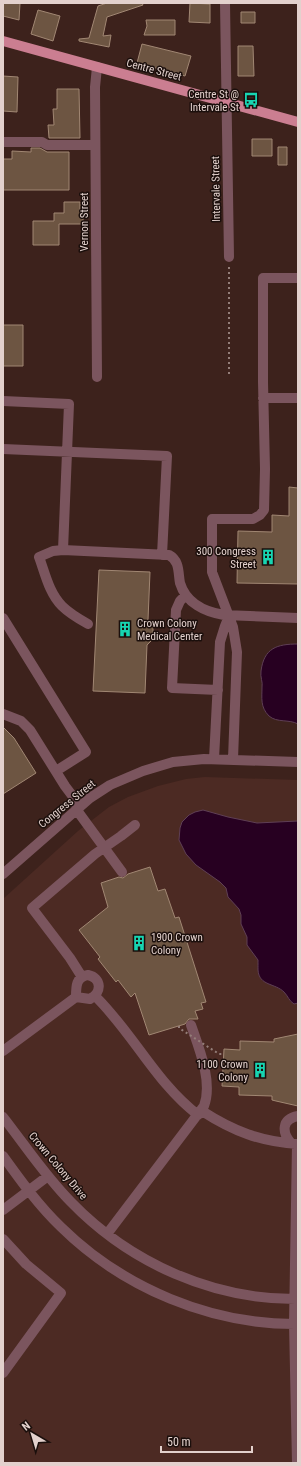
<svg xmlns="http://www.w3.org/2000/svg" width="301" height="1466" font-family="'Roboto Condensed',sans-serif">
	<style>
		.built { fill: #4c2a23 }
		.water { fill: #270021; stroke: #5f3f55 }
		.building { fill: #6d5542; stroke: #a18773 }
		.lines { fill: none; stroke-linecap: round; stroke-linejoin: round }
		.path { stroke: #947e79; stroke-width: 2; stroke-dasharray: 2 3; stroke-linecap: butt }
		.minor { stroke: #7b555e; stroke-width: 10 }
		.major { stroke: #cb7e91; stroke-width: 10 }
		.path-bridge { stroke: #947e79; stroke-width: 2; stroke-dasharray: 2 3; stroke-linecap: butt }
		.labels { text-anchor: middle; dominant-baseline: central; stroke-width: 3; stroke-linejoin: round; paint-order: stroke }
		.street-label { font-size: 11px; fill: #e3d1cd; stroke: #1b0f0c }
		.poi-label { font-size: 11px; fill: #e3d1cd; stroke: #1b0f0c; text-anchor: end }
	</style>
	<rect width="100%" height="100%" fill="#3d221c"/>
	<path class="built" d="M205,777L298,780V1463H3V899L78,831L109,807L128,797L158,786L186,779Z"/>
	<path class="water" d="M298,644V724C289,719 277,723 269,716C260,707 262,698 262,687C263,682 260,677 261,671C264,648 277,644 298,644Z
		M203,810L228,817L257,823L298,821V1003L294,1004C289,1001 288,996 284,992C275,983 259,986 258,970C258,967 258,964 258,960L247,945V937L241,924V915L239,909L228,897L226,888L220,882L196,865L186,854L179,840L180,828L182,822L189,815L195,812Z"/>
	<path class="building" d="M3,3H20L19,20L3,16Z
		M107,3H142L143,5L107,17L103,36L111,35L109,47L79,41V39L89,38L98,6Z
		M190,3L210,4V23L189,22Z
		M38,10L60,16L53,41L31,34Z
		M241,12H255V23H241Z
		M146,20H175V35H144L147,26Z
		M142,44L191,56L185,76L137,63Z
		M238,46H253L254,76H238Z
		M3,76L18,77L17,112L3,111Z
		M57,89H79L80,138H49L48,125H54L53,109H57Z
		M252,139H272V156H252Z
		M278,147H287V165H278Z
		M31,148H40L47,152H69V190H3V159H12V151L31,152Z
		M64,202H80V210L83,209V224H59V245H33V221H54V213H64Z
		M3,325H23V366H3Z
		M289,487L298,488V584L237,583L238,531L272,532V515L289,516Z
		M99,570L150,572L148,620L153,626V633L152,640L147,645L145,693L93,691Z
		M3,727L14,738L36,773L3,794Z
		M150,867L158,891L165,889L175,918L179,917L206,1002L201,1003L203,1009L195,1011L198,1019H189L185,1024L149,1035L135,993L131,997L118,980L116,982L98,959L100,957L79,930L108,907L101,883L119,877L123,878L128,874Z
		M298,1034V1106L276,1101L272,1100V1096L239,1095V1087L222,1086L224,1049L240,1050V1041L274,1042V1039Z"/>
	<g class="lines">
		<path class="path" d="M229,374V267"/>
		<path class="minor" d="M225,3L229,257
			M97,67L95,87L97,377
			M3,142H42L47,145H95
			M263,398H298
			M3,401L69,404L63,550
			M3,449L167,456L162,555
			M186,595L180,601L176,610L172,688L218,690
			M3,618L86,752L56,771
			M88,624C79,619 69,613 62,606C49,593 45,573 39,557L53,551L63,550L169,555C180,561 178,573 180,583C186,603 205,612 224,615L298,618
			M3,714L21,721L30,730L65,786L80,806
			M214,759L220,642L225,626L229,616
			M233,759L237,652L233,627L212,572V519H253L260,515L264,510L265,469L263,382V278H298
			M76,809L122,872
			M3,874L90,798L110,785L143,771L173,762L204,759L298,762
			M88,975C102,978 102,993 90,999L76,997C76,986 76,977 88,975Z
			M82,977L70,958L32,908L95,854L121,836L135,825
			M95,996C133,1033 156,1083 198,1115
			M3,1051L76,997
			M202,1111C233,1131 261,1142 298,1144
			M3,1117C25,1145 45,1176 71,1202C130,1263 213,1300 298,1299
			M291,1143C282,1133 281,1119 298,1116
			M3,1156C21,1181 39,1206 61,1227C123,1288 211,1325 298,1324
			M3,1210L48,1176
			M107,1234L204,1106C213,1082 199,1048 191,1025
			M3,1239L26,1264L61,1293L3,1373
			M297,1463L294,1324L297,1144"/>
		<path class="major" d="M3,41L298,122"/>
		<path class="path-bridge" d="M179,1026V1028L219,1054H223"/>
	</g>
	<defs>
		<g id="bus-bare" transform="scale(1.2)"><path d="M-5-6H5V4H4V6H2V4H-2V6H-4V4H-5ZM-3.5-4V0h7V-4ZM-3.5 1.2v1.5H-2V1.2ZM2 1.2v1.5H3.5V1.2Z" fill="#17d5b2" stroke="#1b0f0c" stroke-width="2.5" paint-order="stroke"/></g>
		<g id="building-bare" transform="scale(1.2)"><path d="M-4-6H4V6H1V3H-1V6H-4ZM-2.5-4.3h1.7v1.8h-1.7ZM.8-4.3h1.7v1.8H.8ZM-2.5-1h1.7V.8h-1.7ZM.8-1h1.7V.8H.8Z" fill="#17d5b2" stroke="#1b0f0c" stroke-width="2.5" paint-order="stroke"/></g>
	</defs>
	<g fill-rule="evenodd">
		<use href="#bus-bare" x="251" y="100"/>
		<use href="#building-bare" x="268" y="557"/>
		<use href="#building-bare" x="125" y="629"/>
		<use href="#building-bare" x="139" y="943"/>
		<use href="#building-bare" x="260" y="1070"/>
	</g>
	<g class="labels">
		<g class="street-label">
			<text transform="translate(154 70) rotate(15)">Centre Street</text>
			<text transform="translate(216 189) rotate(-91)">Intervale Street</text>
			<text transform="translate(84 222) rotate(-90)">Vernon Street</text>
			<text transform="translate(67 804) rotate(-39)">Congress Street</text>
			<text transform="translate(58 1166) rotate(50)">Crown Colony Drive</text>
		</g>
		<g class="poi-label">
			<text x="239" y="94">Centre St @<tspan x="239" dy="13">Intervale St</tspan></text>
			<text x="256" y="551">300 Congress<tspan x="256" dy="13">Street</tspan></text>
			<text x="137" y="623" text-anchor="start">Crown Colony<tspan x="137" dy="13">Medical Center</tspan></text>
			<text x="151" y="937" text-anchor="start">1900 Crown<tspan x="151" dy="13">Colony</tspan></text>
			<text x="248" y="1064">1100 Crown<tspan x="248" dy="13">Colony</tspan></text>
		</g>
	</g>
	<rect width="301" height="1466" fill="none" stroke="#e3d1cd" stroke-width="8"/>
	<g transform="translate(32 1434) rotate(322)" stroke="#1b0f0c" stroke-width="3" paint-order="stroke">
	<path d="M0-3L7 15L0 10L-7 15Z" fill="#e3d1cd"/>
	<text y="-6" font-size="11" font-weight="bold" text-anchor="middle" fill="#e3d1cd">N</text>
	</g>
	<path d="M161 1446v6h91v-6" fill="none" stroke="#e3d1cd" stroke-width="2"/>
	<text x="167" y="1446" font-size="12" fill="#e3d1cd" stroke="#1b0f0c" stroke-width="3" paint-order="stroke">50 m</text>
</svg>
